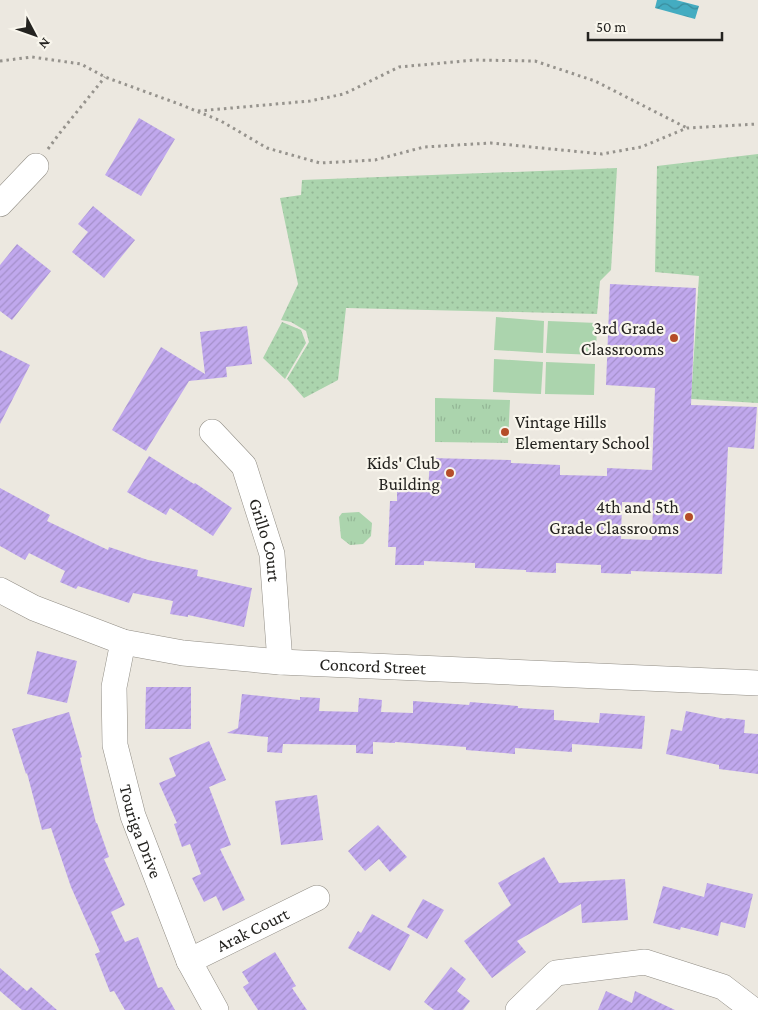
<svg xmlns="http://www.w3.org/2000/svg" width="758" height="1010" font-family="'Crimson Pro',serif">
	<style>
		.grass { fill: url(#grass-dots) }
		.park { fill: url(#park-tufts) }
		.pitch { fill: #abd4ad }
		.water { fill: url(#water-waves) }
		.building { fill: url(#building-hatch); fill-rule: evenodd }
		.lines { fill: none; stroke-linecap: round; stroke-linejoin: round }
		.minor-casing { stroke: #918d85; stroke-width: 26 }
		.path { stroke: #96938d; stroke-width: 3; stroke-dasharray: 2.5 4; stroke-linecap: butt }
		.minor { stroke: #fff; stroke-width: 25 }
		.poi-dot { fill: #b54d28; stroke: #f9f6ed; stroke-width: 2 }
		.labels { text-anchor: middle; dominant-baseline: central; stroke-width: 4.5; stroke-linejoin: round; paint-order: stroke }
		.poi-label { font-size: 18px; fill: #242320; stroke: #f9f6ed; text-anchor: end }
		.street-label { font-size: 18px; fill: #242320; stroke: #f9f6ed }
	</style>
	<defs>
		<pattern id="grass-dots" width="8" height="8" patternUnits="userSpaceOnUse" patternTransform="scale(1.25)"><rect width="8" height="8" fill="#abd4ad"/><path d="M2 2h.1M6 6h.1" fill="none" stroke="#93b695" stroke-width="1.8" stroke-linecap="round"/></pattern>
		<pattern id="park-tufts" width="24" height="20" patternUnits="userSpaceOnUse" patternTransform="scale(1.25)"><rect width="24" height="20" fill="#abd4ad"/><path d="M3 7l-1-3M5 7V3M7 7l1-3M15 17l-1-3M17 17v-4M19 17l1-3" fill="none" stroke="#93b695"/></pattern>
		<pattern id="water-waves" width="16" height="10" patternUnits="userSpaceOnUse" patternTransform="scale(1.25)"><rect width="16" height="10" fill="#44acc1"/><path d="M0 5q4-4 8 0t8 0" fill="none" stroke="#398c9c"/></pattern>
		<pattern id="building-hatch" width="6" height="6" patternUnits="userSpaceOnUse" patternTransform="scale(1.25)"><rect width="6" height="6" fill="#c0a8ed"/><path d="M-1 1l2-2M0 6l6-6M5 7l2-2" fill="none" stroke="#a590cb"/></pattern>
	</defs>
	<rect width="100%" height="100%" fill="#ece8e0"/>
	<path class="grass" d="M758,154V403L691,399L699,276L655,272L657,166Z
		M617,168L611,270L600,281L597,314L346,308L338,380L304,398L287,379L309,342L306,331L291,322L281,320L298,284L280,198L301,195L302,180Z
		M282,322L301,330L306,343L285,379L263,358Z"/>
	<path class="park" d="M435,398L510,400L508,443L435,442Z
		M359,512L372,523L371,536L363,544L350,545L341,538L339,517L342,513Z"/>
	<path class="pitch" d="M496,317L544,321L543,353L494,350Z
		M548,321L597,323L596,355L546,353Z
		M494,359L543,362L541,394L493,392Z
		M546,362L595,364L594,395L545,394Z"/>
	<path class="water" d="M657,0H676L699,6L695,19L655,8Z"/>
	<path class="building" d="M139,118L175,139L141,196L105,175Z
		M93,206L135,240L104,278L72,252L88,232L78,224Z
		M17,244L51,271L12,320L0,311V265Z
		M610,284L696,288L691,405L757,407L754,449L728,447L722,574L631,571V574L601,573V565L556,563V573L526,572V570L475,568V563L424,561V565H395L396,547H388L390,501H397V490L428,492L430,458L511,460V463L560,465V475L607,476V468L652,470L655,388L606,385ZM622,502L653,503L652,540L621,539Z
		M247,326L252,364L226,367L227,377L189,381L146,451L112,430L161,347L205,374L200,332Z
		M0,350L30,365L0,424Z
		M149,456L194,484L195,483L232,508L213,536L170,508L166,515L127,492Z
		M0,488L50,515L47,521L108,550L109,547L148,560L198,570L197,576L252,588L244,627L188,615V617L170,614L173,601L133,593L129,603L78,586L76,589L60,582L65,571L29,553L25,560L0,546Z
		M37,651L77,661L67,703L27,694Z
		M146,687H191V729H145Z
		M242,694L300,700V697L320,698L319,711L358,712L359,698L382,700L381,712L413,713V701L469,705L470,702L518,706V708L554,710V720L599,723L600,713L645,716L642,749L572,744V752L515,748V754L466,750V747L395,742V743L373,742V754L356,753V745L283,744L282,753L267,752L268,737L227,733L238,728Z
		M686,711L725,719L726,718L745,720L744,733L758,734V774L719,769V765L666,754L671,729L682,731Z
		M69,712L82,757L80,758L96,823H97L109,857L104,859L125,905L111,912L125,942L138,937L158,988L162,987L175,1010H125L114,991L110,992L95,954L100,952L71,887L51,828L42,830L27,773L26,774L12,729Z
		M209,741L226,780L209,787L231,845L220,849L245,900L223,911L216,896L204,902L192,878L201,874L190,844L182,847L174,824L177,823L159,783L176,776L169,758Z
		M317,795L323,840L281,845L275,801Z
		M378,825L407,857L390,872L379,859L365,871L348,851Z
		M544,857L559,883L625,879L628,920L582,923L581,904L517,941L526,952L492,978L464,941L511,905L498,883Z
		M707,883L753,894L745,928L721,922L718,936L681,927L680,930L653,923L663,886L704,897Z
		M423,899L444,910L427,939L407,927Z
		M372,914L410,935L390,971L348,948L358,931L361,933Z
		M275,952L296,986L292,988L307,1010H258L243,987L249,983L242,972Z
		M451,967L466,979L457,991L470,1001L463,1010H434L424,1002Z
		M0,968L27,991L31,987L57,1010H22L0,991Z
		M606,991L632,1003L635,991L675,1010H598Z"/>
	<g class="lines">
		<g class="minor-casing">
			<g id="minor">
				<path d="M0,204L36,166"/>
				<path id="s1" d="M212,432L244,466L272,554L280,662"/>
				<path id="s2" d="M0,590L34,608L123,642L183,653L280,662L758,683"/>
				<path id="s3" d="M123,642L114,687L115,745L133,816L189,961L216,1010"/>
				<path id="s4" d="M189,961L317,898"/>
				<path d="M518,1010L556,973L645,962L723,987L753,1010"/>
			</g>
		</g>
		<path class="path" d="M0,61L32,57L81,64L105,77L179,104L221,121L267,148L320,163L375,160L424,147L491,143L602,154L641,147L687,128L758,124
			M198,111L310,101L344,94L399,67L475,60L535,61L595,81L687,128
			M48,149L59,134L105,77"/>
		<use href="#minor" class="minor"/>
	</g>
	<g class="poi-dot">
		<circle cx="674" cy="338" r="5"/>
		<circle cx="505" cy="432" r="5"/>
		<circle cx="450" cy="473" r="5"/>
		<circle cx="689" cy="517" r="5"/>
	</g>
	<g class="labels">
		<g class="poi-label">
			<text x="664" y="328">3rd Grade<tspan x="664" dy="21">Classrooms</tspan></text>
			<text x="515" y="422" text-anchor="start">Vintage Hills<tspan x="515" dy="21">Elementary School</tspan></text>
			<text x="440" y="463">Kids' Club<tspan x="440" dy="21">Building</tspan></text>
			<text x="679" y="507">4th and 5th<tspan x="679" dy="21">Grade Classrooms</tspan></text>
		</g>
		<g class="street-label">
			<text stroke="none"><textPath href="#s1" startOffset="124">Grillo Court</textPath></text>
			<text stroke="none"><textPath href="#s2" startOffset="385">Concord Street</textPath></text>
			<text stroke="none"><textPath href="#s3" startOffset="194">Touriga Drive</textPath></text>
			<text stroke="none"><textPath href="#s4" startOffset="71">Arak Court</textPath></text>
		</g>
	</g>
	<g transform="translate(35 35) rotate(131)" stroke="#f9f6ed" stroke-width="4" paint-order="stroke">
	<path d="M0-4L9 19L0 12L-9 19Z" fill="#242320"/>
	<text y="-8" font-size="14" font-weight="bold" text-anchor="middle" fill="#242320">N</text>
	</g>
	<path d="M588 32v8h134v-8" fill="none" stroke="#242320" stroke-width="2.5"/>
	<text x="596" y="32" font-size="15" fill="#242320" stroke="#f9f6ed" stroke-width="4" paint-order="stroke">50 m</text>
</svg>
